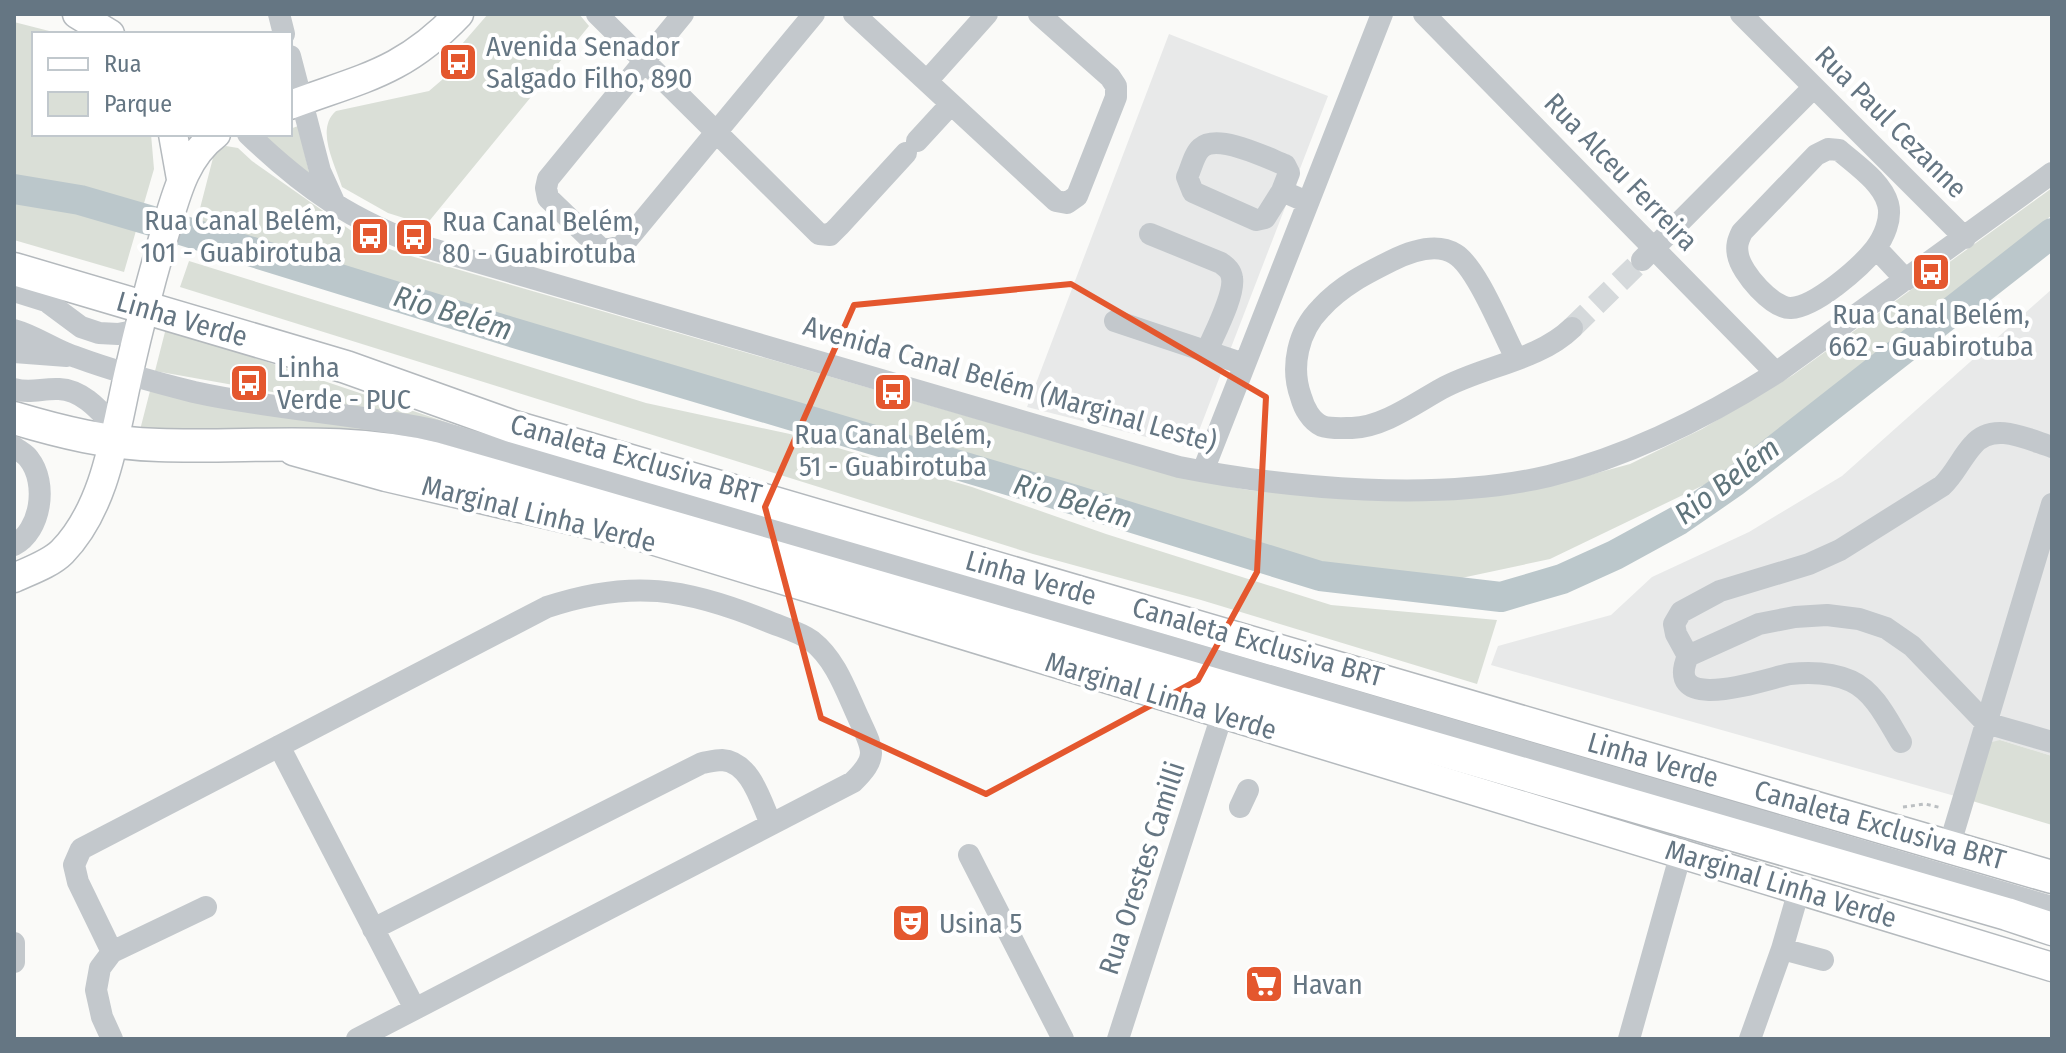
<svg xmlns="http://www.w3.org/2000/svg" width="2066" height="1053" font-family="'Fira Sans Condensed',sans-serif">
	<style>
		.built { fill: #e8e9e9 }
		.green { fill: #dadfd7 }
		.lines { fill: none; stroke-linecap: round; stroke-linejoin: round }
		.river { stroke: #bbc7cb; stroke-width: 30 }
		.minor-tunnel { stroke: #d5d9db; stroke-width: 22; stroke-dasharray: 22 11; stroke-linecap: butt }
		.major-casing { stroke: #b5babe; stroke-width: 31 }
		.highway-casing { stroke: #b4b9bd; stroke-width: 35 }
		.path { stroke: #bbbfc2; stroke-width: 3; stroke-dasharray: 4 4; stroke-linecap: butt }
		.minor { stroke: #c3c8cc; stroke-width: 22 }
		.major { stroke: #fff; stroke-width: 28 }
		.highway { stroke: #fff; stroke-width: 32 }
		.marked { fill: none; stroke: #e4572e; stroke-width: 6; stroke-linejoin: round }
		.labels { text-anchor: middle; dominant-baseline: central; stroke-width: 8; stroke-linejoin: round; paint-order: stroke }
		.poi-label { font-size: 28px; fill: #657683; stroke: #fff; text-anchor: start }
		.street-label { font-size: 28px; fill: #657683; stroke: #fff }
		.water-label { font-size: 30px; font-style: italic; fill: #60757c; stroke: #fff }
	</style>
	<rect width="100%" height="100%" fill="#fafaf8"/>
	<path class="built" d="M1169,34L1328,96L1195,441L1186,447L1027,407Z
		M2052,289V756L2000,740L1969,800L1491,665L1498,646L1611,615L1652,577L1749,532L1842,476Z"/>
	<path class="green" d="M488,14H579L589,26L426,225L388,213L342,187C335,164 315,129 336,111L429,91L443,79L462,44Z
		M14,22L61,34H34V134H151L154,169L124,272L14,240Z
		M298,126L311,180L265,137L290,134V129Z
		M226,146L238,148L252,161L366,241L404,254L1168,474L1248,490L1304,495L1564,482L1630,464L1702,429L1793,375L2052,188V215L1855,377L1737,469L1550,559L1452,580L1323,569L391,288L197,220L214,154Z
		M189,261L646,403L790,434L972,487L1106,534L1331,605L1497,620L1477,684L1201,600L1033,554L180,287Z
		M166,328L452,424L155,371Z
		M150,391L416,436L313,429L140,430Z
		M2000,740L2052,756V825L1969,800L1988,743Z"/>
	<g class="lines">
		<path class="river" d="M14,189L80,200L152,221L508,331L1075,500L1320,576L1501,597L1562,579L1615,555L1679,520L1734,482L2052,233"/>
		<path class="minor-tunnel" d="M1572,328L1642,260"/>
		<g class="major-casing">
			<path id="major" d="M77,14L110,34
				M290,105C362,78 403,73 459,14
				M173,134L181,179
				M293,451L386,477L632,534L2052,967
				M14,578C29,571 50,564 62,552C107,506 115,431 129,371C140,323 152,276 166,229C176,195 185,157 216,134"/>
		</g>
		<g class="highway-casing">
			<path id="highway" d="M14,269L346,367L511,426L2052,877
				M14,418C61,432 109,444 159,445C253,448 341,436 434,458L2007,914L2052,929"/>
		</g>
		<path class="path" d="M1903,807L1925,804L1942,808"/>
		<path class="minor" d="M279,14L284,34
			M597,14L819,234L830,235L839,226L906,153
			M683,14L548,179L546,188L548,198L599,247L606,250L622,246L814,14
			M854,14L1056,201L1067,203L1077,196L1116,97V86L1110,77L1039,14
			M1424,14L1776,373
			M1741,14L1965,238
			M290,56L320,171L335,204
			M927,81L987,14
			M248,134C305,189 353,222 429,248L1179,467C1290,489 1439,502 1549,476C1629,456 1707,417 1776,373L2052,173
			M917,141L951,104
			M1828,149L1839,150C1856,165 1882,182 1888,204C1892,219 1884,237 1875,249C1860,268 1815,307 1791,308C1773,309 1741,273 1738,255C1736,246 1738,240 1742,232L1816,155Z
			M1282,191L1289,173L1285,165C1267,158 1218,133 1201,148C1194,154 1191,169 1187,177L1193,192L1256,220L1265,218L1282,191L1307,202
			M1150,234L1221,263C1226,267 1231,270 1232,278C1235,295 1214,334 1207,351
			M1876,248L1906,280
			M1642,260L1814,87
			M14,291L46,301L81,327L99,333L118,334L139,330
			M1115,321L1244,364
			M14,330C36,336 54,350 76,357C114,371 154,382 194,392C274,410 357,413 437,431L2052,907
			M14,352L67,356
			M1516,358C1503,334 1477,267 1455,254C1436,242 1409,252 1391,261C1365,274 1341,286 1321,308C1298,331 1290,367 1301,397C1304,408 1311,421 1322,426C1329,429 1344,428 1352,428C1383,427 1414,404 1441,389C1482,366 1538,361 1572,328
			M14,389C30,394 43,388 59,389C83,390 100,411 116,428
			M14,447C19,451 26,454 29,459C48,483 41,531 14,545
			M1203,471L1382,14
			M1688,656L1676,634L1674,624L1681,612L1720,591L1809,564L1840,550L1942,486C1955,474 1961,458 1973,445C1993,421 2027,439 2052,447
			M1901,742C1888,721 1875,692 1851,681C1833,673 1809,672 1790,674C1768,678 1662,717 1688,656L1759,624L1795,617L1827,615L1859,619L1886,628L1912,646L1986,723L2052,742
			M279,746L415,1009
			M1240,807L1248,790
			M1949,847L2052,504
			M969,855L1063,1039
			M1799,890L1782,949L1823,960
			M373,929L702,763C708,762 716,760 722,760C751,762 761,802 771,824
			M14,943V962
			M112,952L78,882L74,865L81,849L547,607C631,579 686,588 767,621C781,627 800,632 812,641C836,660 846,691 859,719C873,749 879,757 853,782L357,1039
			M112,1039L102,1017L96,990L100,968L112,952L206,907
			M1118,1039L1222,715
			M1629,1039L1681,853
			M1750,1039L1782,949"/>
		<use href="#major" class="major"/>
		<use href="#highway" class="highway"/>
	</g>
	<path class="marked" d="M1071,284L1266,397L1257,572L1198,680L986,794L821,718L765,507L854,305Z"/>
	<defs>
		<g id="bus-square" transform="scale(2)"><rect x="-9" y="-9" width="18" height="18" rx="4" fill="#e4572e" stroke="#fff"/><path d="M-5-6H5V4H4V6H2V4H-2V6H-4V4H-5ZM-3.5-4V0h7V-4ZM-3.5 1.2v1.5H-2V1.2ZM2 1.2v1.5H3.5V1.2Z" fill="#fff"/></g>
		<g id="theatre-square" transform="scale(2)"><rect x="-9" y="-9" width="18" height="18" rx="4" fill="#e4572e" stroke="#fff"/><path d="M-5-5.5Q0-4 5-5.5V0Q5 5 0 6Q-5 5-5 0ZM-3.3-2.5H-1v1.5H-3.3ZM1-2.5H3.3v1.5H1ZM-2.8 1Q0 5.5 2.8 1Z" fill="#fff"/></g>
		<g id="supermarket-square" transform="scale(2)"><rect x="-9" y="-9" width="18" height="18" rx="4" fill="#e4572e" stroke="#fff"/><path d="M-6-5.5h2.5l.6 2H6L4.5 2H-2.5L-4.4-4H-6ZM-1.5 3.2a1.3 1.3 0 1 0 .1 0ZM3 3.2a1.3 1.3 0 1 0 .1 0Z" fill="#fff"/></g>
	</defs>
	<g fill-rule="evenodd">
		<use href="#bus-square" x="458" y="62"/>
		<use href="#bus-square" x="370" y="236"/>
		<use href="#bus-square" x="414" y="237"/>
		<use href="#bus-square" x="1931" y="272"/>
		<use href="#bus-square" x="249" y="383"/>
		<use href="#bus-square" x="893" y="392"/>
		<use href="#theatre-square" x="911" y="923"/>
		<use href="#supermarket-square" x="1264" y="984"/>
	</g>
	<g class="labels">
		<g class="poi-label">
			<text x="486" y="46">Avenida Senador<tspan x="486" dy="32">Salgado Filho, 890</tspan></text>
			<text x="342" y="220" text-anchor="end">Rua Canal Belém,<tspan x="342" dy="32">101 - Guabirotuba</tspan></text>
			<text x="442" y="221">Rua Canal Belém,<tspan x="442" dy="32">80 - Guabirotuba</tspan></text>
			<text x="1931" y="314" text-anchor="middle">Rua Canal Belém,<tspan x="1931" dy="32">662 - Guabirotuba</tspan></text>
			<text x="277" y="367">Linha<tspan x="277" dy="32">Verde - PUC</tspan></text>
			<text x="893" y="434" text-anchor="middle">Rua Canal Belém,<tspan x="893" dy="32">51 - Guabirotuba</tspan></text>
			<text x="939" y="923">Usina 5</text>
			<text x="1292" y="984">Havan</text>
		</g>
		<g class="street-label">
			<text transform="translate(1891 122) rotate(45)">Rua Paul Cezanne</text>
			<text transform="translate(1621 172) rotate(46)">Rua Alceu Ferreira</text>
			<text transform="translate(182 319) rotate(16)">Linha Verde</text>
			<text transform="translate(1010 384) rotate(16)">Avenida Canal Belém (Marginal Leste)</text>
			<text transform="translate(636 459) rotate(16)">Canaleta Exclusiva BRT</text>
			<text transform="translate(539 514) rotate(14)">Marginal Linha Verde</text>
			<text transform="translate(1031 578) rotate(16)">Linha Verde</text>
			<text transform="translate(1258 642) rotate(16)">Canaleta Exclusiva BRT</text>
			<text transform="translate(1161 696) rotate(17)">Marginal Linha Verde</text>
			<text transform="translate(1653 760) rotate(16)">Linha Verde</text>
			<text transform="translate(1880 825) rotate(16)">Canaleta Exclusiva BRT</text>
			<text transform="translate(1142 868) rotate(-72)">Rua Orestes Camilli</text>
			<text transform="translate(1781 884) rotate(17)">Marginal Linha Verde</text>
		</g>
		<g class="water-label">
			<text transform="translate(453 313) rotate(17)">Rio Belém</text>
			<text transform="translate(1727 481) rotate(-37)">Rio Belém</text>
			<text transform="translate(1073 501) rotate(17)">Rio Belém</text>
		</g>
	</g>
	<rect width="2066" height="1053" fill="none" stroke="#657683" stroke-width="32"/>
	<rect x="32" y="32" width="260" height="104" fill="#ffffff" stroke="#c1c8cd" stroke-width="2"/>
	<rect x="48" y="58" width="40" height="12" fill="#ffffff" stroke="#c1c8cd" stroke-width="2"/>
	<text x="104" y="72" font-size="24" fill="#657683">Rua</text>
	<rect x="48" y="92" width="40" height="24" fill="#dadfd7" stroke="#c1c8cd" stroke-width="2"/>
	<text x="104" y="112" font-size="24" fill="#657683">Parque</text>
</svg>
